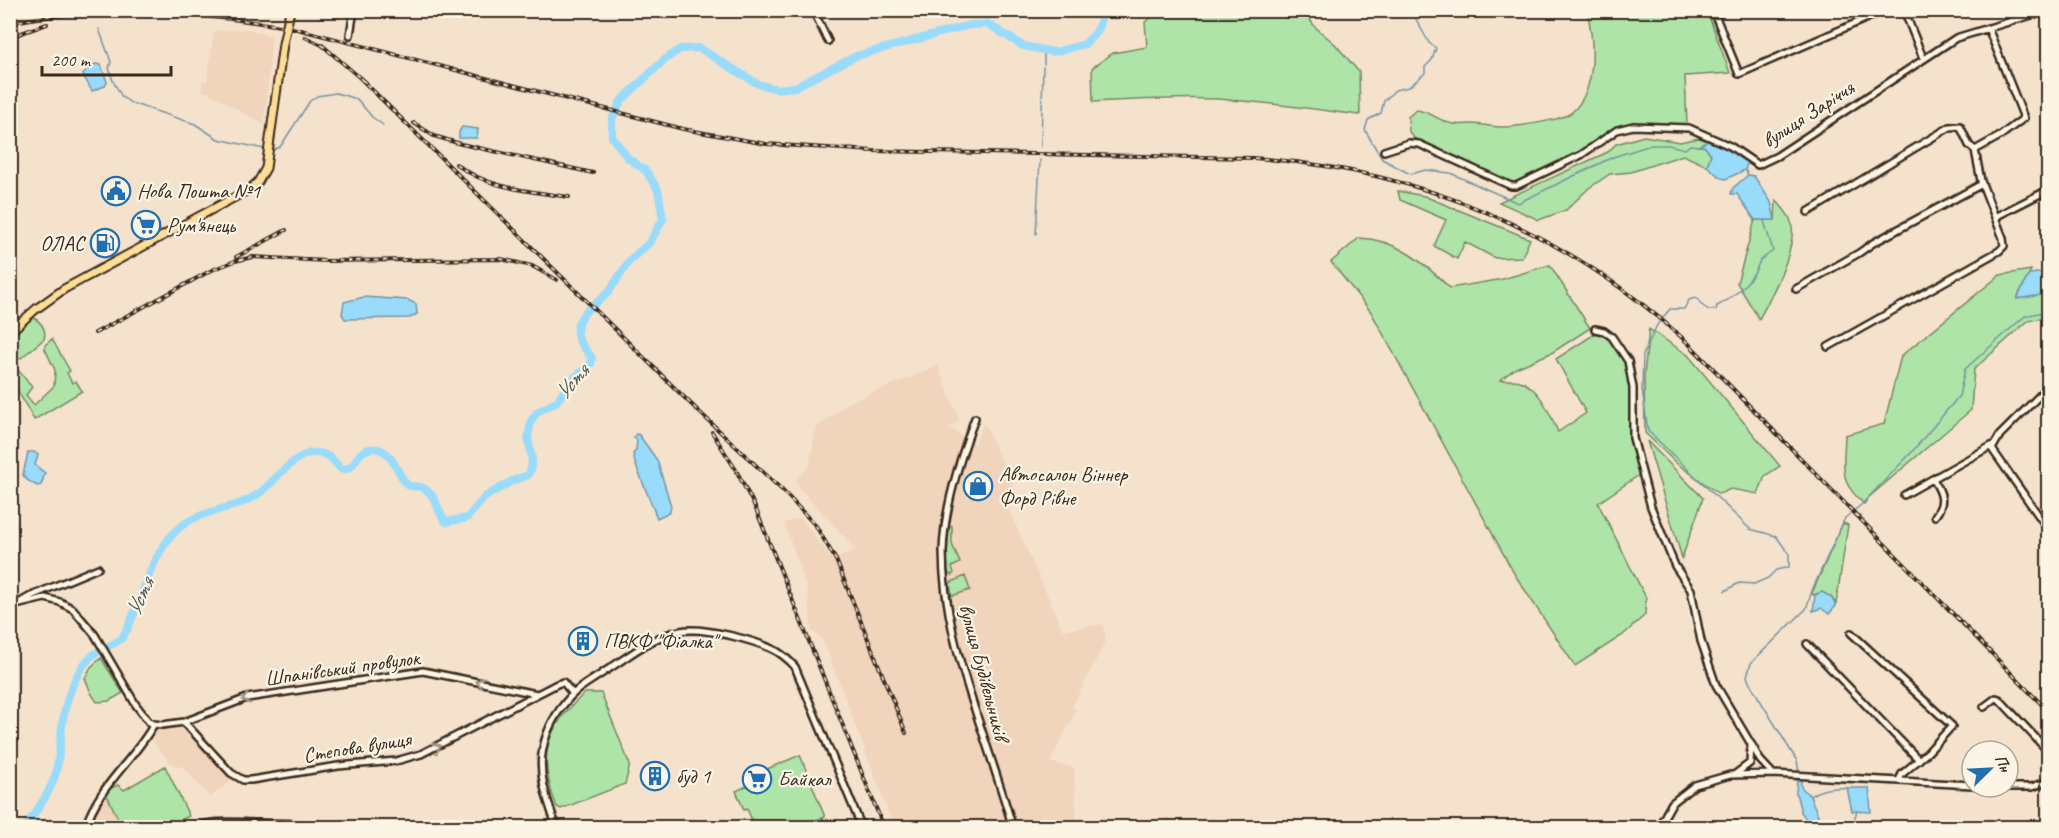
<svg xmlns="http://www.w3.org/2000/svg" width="2059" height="838" font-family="Caveat,sans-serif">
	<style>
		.built { fill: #f0d4bc }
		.green { fill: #aee4a8; stroke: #748763; stroke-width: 1.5 }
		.water { fill: #99dbfb; stroke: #7394a3; stroke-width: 1.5 }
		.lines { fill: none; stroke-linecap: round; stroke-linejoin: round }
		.stream { stroke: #7394a3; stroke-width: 1.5 }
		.river { stroke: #99dbfb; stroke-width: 8 }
		.minor-casing { stroke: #3b2a1e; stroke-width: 10 }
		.major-casing { stroke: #3b2a1e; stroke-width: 11 }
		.minor { stroke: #fcf5e5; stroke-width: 5 }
		.major { stroke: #fede96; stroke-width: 7 }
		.rail-casing { stroke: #3b2a1e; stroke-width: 4 }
		.rail { stroke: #fcf5e5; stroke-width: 1.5; stroke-dasharray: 4.5; stroke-linecap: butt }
		.major-bridge-casing { stroke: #3b2a1e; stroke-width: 11; stroke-linecap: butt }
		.major-bridge { stroke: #fede96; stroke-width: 7 }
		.oneway { stroke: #9c9082 }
		.labels { text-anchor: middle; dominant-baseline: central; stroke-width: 4.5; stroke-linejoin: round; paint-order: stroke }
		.street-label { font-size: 21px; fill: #3b2a1e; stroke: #fcf5e5 }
		.poi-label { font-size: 21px; fill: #3b2a1e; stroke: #fcf5e5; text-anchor: start }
		.water-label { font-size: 22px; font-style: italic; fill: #525655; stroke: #fcf5e5 }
	</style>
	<rect width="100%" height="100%" fill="#f5e2cd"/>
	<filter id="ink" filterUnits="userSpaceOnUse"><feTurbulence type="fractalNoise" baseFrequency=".0167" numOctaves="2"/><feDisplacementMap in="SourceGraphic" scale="12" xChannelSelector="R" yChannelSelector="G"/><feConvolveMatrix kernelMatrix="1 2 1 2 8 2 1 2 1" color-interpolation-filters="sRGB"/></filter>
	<g filter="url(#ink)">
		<path class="built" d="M247,29L272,36L264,125L208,92L202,91V81H207L214,31Z
			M938,366L960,421L949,427L974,444L984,423L1015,491L1003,497L1063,630L1103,624L1106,640L1072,707L1076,710L1050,762L1074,768L1077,827H894L823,640L812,631L807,589L784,523L800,518L833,560L856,550L794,482L809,467L816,428L849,402Z
			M183,724L233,779L210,797L184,768L170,763L154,743L152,735L156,730Z
			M105,791L122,827H87L96,808Z
			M1170,816L1175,827H1142Z"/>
		<path class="green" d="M1160,10L1305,11L1314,26L1335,44L1359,72L1360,115C1313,109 1266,102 1218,99C1176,97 1134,100 1093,102L1092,68L1113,53L1147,47L1145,22Z
			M1587,11H1707L1730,73L1685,76L1687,125L1633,123L1616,128L1579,153L1516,184H1511L1417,141L1409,132L1408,117L1416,110C1431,111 1441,123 1454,124C1460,125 1466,124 1472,124C1482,124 1491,127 1500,127C1514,127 1562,121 1572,112C1598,89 1594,40 1587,11Z
			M1644,136L1680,142L1699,138L1708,141L1699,146H1704L1711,154L1707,166L1683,155L1631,172L1610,174L1589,188L1566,210L1539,220L1499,202L1608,152L1616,144Z
			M1398,191L1424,196L1530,239L1522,257L1495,258L1465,242L1457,259L1434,246L1446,220L1400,200Z
			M1776,200C1781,206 1787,212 1790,219C1801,242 1771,297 1759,319L1737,283L1755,220H1775Z
			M1359,238C1397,239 1424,263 1450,288L1503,279L1550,265L1590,328L1553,352L1516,368L1500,380C1506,381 1514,379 1520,381C1540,388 1550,414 1558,432L1586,413L1556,359L1596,333C1607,334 1611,340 1617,348C1639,382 1625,403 1630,438C1632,450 1636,463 1639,475L1598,503L1646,598L1645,615L1623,635L1575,666L1515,575L1371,312L1331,262Z
			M2031,270L2017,298L2048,294V317L2028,321L1974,369L1971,410L1868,498L1864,504C1838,481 1844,468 1845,435L1884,424L1901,356L2000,275Z
			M33,317C41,322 47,329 44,339L21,358L11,355L10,336Z
			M1649,329L1688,355L1780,466L1765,476L1758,494L1731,489L1719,494L1676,463L1645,433L1644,375Z
			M52,339L70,371L67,373L72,383L76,381L82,391L34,420L14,384L11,386V361L32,387L26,395L34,405L54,386L55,370L45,349V345Z
			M1647,441L1703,498L1682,558Z
			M1843,523L1848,525L1836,604L1831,597L1822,592L1813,595L1812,593Z
			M952,526V544L960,563L952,567L954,573L952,575L948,573L947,558L949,527Z
			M965,576L970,590L952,596L950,583Z
			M101,658L123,693L109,701L97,702L91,693L85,678L91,667Z
			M585,693H601L630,765L625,784L561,809L557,807C537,757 544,729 585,693Z
			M800,755L825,817L814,821L817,827H755L747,809L744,810L736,791L753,783L756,790L765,786L760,772Z
			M165,766L189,816L168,827H122L105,791L118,785L124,790Z"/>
		<path class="water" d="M95,64L101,65L107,82L105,86L92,91L83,75L86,69Z
			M462,127L478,129L477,138H459V132Z
			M1708,141L1739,154L1748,161L1745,170L1726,179L1721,178L1707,166L1711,154L1704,146H1698Z
			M1748,175L1754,176L1771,202L1775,220H1755L1737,194H1731L1733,188Z
			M2048,272V294L2017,299L2029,274Z
			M364,297L408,300L416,304L417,314L410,318L345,319L342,314L344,302Z
			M636,434L639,435L657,460L671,506L670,512L657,518L635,463L633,454L636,450L637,440L634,437Z
			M28,452H34L38,455L35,465L45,473L41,485L37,486L27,480L23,475Z
			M1822,592L1831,597L1836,606L1829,614L1821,608L1813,611L1815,595Z
			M1797,779L1801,780V787L1810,796L1823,827H1812L1801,812L1796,793Z
			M1847,788H1869L1871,812L1852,811Z"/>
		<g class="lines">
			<path class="stream" d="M1411,10L1429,43L1436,48L1432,60L1425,67V73L1409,87L1395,90L1384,101L1381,113L1368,120L1365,130L1382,159L1410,174L1426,170L1450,173L1518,203L1613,157L1651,145H1668L1685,149L1690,145L1698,146
				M10,11L11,10
				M99,29L111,62L109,68L113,81L122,97L131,103L195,124L218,139L264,149
				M1044,64V50
				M1041,147L1043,67
				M273,150L280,147L310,101L317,96L336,93L357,99L372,117L383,125
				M1745,170L1748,175
				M1036,234L1040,160
				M1725,591L1739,583L1754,584L1768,578L1776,570L1789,567V554L1776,536L1750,529L1648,431L1642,389L1643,355L1657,325L1670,309H1684L1689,300L1695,298L1699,300L1700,304L1709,310H1716L1717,306C1734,298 1755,278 1760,260L1773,251L1764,221
				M1799,772L1797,761L1749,682L1747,676L1751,663L1806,609L1813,588L1845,518L1861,505L1911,453L1959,396L1965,369L2025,316L2048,311
				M1810,796C1821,788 1834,787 1847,788
				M1851,828L1857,811"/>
			<path class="river" d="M25,828C36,810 51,793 56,772C62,744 60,714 72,687C79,670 86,658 102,649C108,646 117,643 122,638C127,631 131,621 134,613C146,586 155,549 178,529C201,508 237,511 261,492C279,478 304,437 332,459C335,462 338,466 341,469C357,471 353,455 366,450C390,441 396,472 407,485C412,487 416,486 421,487C439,495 436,512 446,522L467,518L485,497L512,481L528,475L531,469L532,459L528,438L531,421L537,412L556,402L575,377L591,364L592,358L580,342L577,334L578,323L585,312L608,293L630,260L650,242L663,219L658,190L646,171L628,158L612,137V119L621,101L663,61L680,49L699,48L758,84L777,89L795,87L856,56L970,25L988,24L1023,46L1054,52L1085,44L1097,31L1104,10"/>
			<g class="minor-casing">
				<path id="minor" d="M813,10L828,41
					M1713,10L1739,74L1886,10
					M1904,10L1923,58
					M350,35L354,10
					M1384,151L1409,143L1419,144L1511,186H1516L1581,155L1617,130L1633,126L1689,128L1730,146L1758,165L1777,156L1956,38L2048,10
					M1808,212L1950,127L1960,126L1969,145L1975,150
					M1995,217L2048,190
					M1796,289L1859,253L1873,243L1982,184
					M1595,329L1604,331L1612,337L1628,361L1633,388V438L1651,507L1675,566L1691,590L1701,641L1716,685L1751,744L1750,763L1734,775
					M1828,347L1999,251L2004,246L2003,238L1981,181L1975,150L2000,136L2024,118L1988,28
					M2048,387L2000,435L1992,449L2048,529
					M975,418C960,458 944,508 943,551C943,609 960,664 978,719C990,755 1002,791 1013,828
					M1933,479C1942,493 1946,502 1935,516
					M1904,495L1993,445
					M16,605L45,598L60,602L73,609L95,635L136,705L149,722L154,724L162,725L184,722L247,698L423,671L537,694
					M10,608L31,596L98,568
					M1851,633L1952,726L1928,752L1902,774L1899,780
					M1807,644L1919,760
					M1984,707L1996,698L1999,699L2048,751
					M184,722L231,773L243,780H251L338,766L396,761L421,754L557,684L563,682L573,694
					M1752,745L1760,760L1773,774
					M2008,787H2032L2048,781
					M85,828C99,784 133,762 154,724
					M194,828C213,819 238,823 258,823C288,824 318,823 348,828
					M557,828C548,802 537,775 543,748C547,728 557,711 571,696C580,686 593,680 604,672C628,657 652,636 680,631C702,626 759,641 778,652C784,656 790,661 795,667L862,828
					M1658,828L1672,803L1695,785L1730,775L1773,774L1972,785"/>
			</g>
			<g class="major-casing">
				<path id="major" d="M10,332L36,309L64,289L250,189L258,182L266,168L283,44"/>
			</g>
			<use href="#minor" class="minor"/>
			<use href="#major" class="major"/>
			<g class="rail-casing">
				<path id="rail" d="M10,23C47,15 83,13 120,13C180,12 238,18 297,29L683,129L766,144L873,151L1253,158C1419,169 1567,231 1689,344L2048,711
					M10,37L47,24
					M305,37L322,45L367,84
					M360,78L694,407L781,489L816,526L836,560L906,733
					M414,123L434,136L461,144L593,173
					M456,164C488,189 530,191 569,197
					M236,257L286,230
					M95,333L212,270L235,261L253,257L326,261L501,259L532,266L557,280
					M712,432L736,470L755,507L884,828"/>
			</g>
			<use href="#rail" class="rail"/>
			<g class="major-bridge-casing">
				<path id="major-bridge" d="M283,44L290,11"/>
			</g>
			<use href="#major-bridge" class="major-bridge"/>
		</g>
		<defs><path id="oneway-chevron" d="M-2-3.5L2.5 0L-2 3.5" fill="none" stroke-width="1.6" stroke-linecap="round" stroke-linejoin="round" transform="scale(1.5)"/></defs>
		<g class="oneway">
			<use href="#oneway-chevron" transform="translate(480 682) rotate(-165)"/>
			<use href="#oneway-chevron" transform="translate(246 699) rotate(166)"/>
			<use href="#oneway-chevron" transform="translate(437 747) rotate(-25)"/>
		</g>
	</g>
	<defs>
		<g id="civic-ring" transform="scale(1.5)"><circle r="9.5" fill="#fcf5e5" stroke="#1f6fb2" stroke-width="1.5"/><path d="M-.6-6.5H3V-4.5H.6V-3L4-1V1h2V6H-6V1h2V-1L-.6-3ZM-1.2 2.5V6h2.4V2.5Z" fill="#1f6fb2"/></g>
		<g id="supermarket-ring" transform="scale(1.5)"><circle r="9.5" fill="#fcf5e5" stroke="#1f6fb2" stroke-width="1.5"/><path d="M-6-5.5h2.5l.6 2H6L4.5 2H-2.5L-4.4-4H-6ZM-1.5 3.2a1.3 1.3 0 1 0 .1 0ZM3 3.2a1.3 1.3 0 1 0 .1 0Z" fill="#1f6fb2"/></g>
		<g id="fuel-ring" transform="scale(1.5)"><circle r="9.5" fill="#fcf5e5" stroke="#1f6fb2" stroke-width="1.5"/><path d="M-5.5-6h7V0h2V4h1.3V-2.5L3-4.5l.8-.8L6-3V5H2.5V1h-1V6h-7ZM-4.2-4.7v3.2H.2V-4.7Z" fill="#1f6fb2"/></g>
		<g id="shop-ring" transform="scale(1.5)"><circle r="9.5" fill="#fcf5e5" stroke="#1f6fb2" stroke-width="1.5"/><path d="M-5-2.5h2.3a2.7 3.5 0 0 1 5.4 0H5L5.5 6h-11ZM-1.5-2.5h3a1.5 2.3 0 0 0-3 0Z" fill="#1f6fb2"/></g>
		<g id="building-ring" transform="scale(1.5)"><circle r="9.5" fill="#fcf5e5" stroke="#1f6fb2" stroke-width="1.5"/><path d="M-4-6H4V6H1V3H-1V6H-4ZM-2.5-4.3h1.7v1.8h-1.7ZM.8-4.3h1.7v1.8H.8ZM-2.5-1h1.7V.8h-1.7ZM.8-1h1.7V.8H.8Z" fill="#1f6fb2"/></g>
	</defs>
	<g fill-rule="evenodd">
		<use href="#civic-ring" x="116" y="191"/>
		<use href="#supermarket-ring" x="146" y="225"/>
		<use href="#fuel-ring" x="105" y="243"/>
		<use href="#shop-ring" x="978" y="486"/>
		<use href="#building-ring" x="583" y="641"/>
		<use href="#building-ring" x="655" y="776"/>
		<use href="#supermarket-ring" x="757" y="779"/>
	</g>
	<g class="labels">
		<g class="street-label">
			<text transform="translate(1808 114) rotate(-33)">вулиця Заріччя</text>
			<text transform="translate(342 668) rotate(-8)">Шпанівський провулок</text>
			<text transform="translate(984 672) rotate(75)">вулиця Будівельників</text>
			<text transform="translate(357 747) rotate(-9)">Степова вулиця</text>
		</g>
		<g class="poi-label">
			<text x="137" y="191">Нова Пошта №1</text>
			<text x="167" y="225">Рум'янець</text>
			<text x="84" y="243" text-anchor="end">ОЛАС</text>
			<text x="999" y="474">Автосалон Віннер<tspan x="999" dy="24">Форд Рівне</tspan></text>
			<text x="604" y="641">ПВКФ "Фіалка"</text>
			<text x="676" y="776">буд 1</text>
			<text x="778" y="779">Байкал</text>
		</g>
		<g class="water-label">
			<text transform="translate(572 382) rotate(-49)">Устя</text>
			<text transform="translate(140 597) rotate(-66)">Устя</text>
		</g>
	</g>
	<rect width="2059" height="838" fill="none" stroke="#fcf5e5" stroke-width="36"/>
	<rect x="18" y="18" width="2023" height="802" fill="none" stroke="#3b2a1e" stroke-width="2" filter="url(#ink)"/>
	<g transform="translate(1990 769) rotate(66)"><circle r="28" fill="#fcf5e5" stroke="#afa495" stroke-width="1.5"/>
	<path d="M0-4.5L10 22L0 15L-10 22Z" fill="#1f6fb2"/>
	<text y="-9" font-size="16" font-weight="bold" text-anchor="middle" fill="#3b2a1e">Пн</text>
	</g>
	<path d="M42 66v9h129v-9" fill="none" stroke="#3b2a1e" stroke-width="3"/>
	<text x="51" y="66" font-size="18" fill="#3b2a1e" stroke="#fcf5e5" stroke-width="4.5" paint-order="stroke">200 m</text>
</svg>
